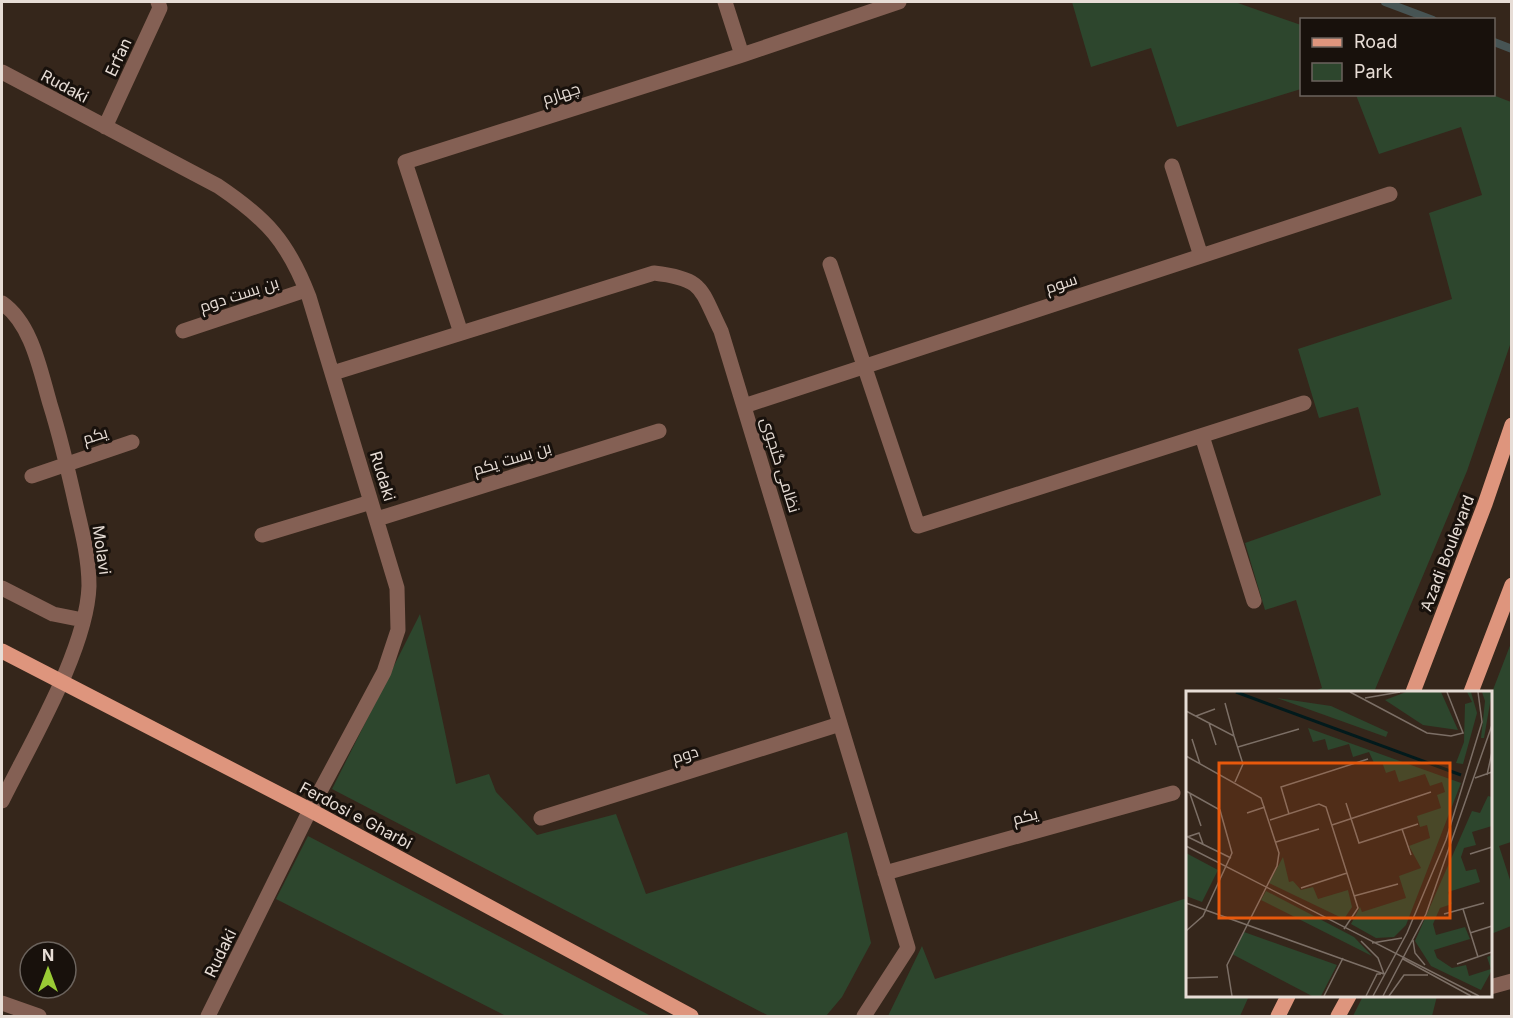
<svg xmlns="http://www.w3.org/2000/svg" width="1513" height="1018" font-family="Inter,Cairo,sans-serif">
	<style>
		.green { fill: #2d462d }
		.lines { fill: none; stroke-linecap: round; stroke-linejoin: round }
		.stream { stroke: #475454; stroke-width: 8 }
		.minor { stroke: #846054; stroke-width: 15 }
		.major { stroke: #de957d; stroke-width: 15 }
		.labels { text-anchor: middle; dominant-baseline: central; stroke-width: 6; stroke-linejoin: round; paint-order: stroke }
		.street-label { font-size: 16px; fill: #e7ddd6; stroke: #18110c }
		.inset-river { fill: none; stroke: #021a1c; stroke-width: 3 }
		.inset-road { fill: none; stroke: #7c6f66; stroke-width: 1.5 }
		.view { fill: #e8590c; fill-opacity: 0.15; stroke: #e8590c; stroke-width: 3 }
		.inset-edge { fill: none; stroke: #e7ddd6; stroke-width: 3 }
	</style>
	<rect width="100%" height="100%" fill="#35261b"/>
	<path class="green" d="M1072,2H1235L1301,25V89L1177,127L1151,48L1091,67Z
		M1356,95H1493L1511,102V342L1467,471L1374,692H1312L1322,688L1296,600L1265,610L1245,543L1381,495L1358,407L1319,418L1298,349L1452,299L1429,213L1482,195L1461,127L1379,154Z
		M420,614L456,784L489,774L496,792L537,835L616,814L646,894L847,832L871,943L842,997L826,1016H769L332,789Z
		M1511,643V842L1499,846L1511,883V926L1491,934V695Z
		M308,836L651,1016H506L276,899Z
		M1187,898L1188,996H1249L1240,1016H888L922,946L935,979Z
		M1363,996H1437L1432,1016H1353Z"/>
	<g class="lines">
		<path class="stream" d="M1385,2L1433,20
			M1494,42L1512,49"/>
		<path class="minor" d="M725,2L742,55
			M2,72L218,186C267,219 288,242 309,297L397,588L398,630L384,672L310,810L208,1016
			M105,127L160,8L158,2
			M1172,166L1201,256
			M830,264L918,526L1304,403
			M2,303C32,324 40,370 50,404C61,439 69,474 77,510C83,535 89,560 89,586C87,649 30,744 2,801
			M183,331L306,290
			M461,333L405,162L742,55L899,2
			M333,373L654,273C705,279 700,289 721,331L908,948L864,1016
			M744,406L1390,194
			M1202,436L1254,601
			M32,476L132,442
			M377,519L659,431
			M262,535L371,502
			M2,588L53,614L83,620
			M541,818L840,724
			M885,873L1173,793
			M1490,987L1512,981
			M2,1003L39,1016"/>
		<path class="major" d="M2,651L310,810L691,1016
			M1413,692L1485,504L1512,425
			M1471,692L1512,585
			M1278,1016L1288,996
			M1338,1016L1349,996"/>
	</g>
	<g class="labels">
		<g class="street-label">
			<text transform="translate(118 57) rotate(-65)">Erfan</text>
			<text transform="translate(65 86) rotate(28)">Rudaki</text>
			<text transform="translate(561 93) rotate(-18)">چهارم</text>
			<text transform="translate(1061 283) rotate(-18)">سوم</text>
			<text transform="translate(239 294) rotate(-18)">بن بست دوم</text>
			<text transform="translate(95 435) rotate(-17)">یکم</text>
			<text transform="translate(512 458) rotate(-17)">بن بست یکم</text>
			<text transform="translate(781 465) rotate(73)">نظامی گنجوی</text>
			<text transform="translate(383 476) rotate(73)">Rudaki</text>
			<text transform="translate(102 550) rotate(82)">Molavi</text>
			<text transform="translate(1447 553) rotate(-69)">َAzadi Boulevard</text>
			<text transform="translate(685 754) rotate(-17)">دوم</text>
			<text transform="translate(356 815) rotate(28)">Ferdosi e Gharbi</text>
			<text transform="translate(1025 816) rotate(-15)">یکم</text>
			<text transform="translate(220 953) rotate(-64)">Rudaki</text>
		</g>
	</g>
	<g transform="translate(1186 691)">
		<rect width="306" height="306" fill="#35261b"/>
		<path d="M220,1H255L272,39L237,34L199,9ZM281,1H285L291,22L277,73L270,72L278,51L279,13L286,11ZM296,1H306L298,47H295L299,10ZM91,7L145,15L202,41L200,46ZM122,37L275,92L220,234L208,246L190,247L165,233L174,216L176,221L220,207L213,185L235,177L223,155L244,147L241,134L234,136L231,125L255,117L251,104L259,101L256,91L244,95L239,83L213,91L209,79L200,82L196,71L188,72L183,61L167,66L163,53L142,59L139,48L127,51ZM302,105L306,106V135L286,141L290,154L278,157L275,166L280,180L290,178L294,191L262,201L266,213L254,217L247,233L250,244L279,236L284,248L248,259L251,267L266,277L280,274L283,285L305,278L301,266L306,264V279L295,299L245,275L229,250L286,120L294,122ZM0,162L32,179L16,211L0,205ZM97,166L103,191L107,190L115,199L127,196L132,208L162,199L166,216L158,228L83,192ZM80,200L168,246L186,265L75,209ZM58,241L151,274L135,305H126L46,263Z" fill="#2d462d"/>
		<path class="inset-river" d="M50,1L275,84"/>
		<path class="inset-road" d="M164,1L241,42L265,45L277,42L261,1M179,7L214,1M39,12L48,45M0,20L48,45L57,73L49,91M10,25L29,18M23,32L30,54M6,48L14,73M52,56L113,38M0,65L75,107L93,162L91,175L41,274L46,305M301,84L306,61M289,87L306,81M0,100L34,119L46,162L17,225L0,240M4,103L15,135M160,112L173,152L232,133M61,122L79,116M103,123L95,96L182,68M84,129L133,113L140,116L172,217L158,238M146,134L245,101M216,138L225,164M0,145L45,167M1,146L13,142L17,153M90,151L133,138M0,155L293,305M284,163L306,156M115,197L161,182M168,205L212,193M0,212L198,283M277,218L292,266M258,223L298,212M284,242L306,235M227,249L229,262L239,274M175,250L192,267L198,283M186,252L216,247M217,268L285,305M271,273L306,261M0,287L32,286M138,305L157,267M180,305L191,283H195M187,305L221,242L260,149L296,31L292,1M197,305L240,223L306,34M203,305L218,284H242"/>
		<path class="view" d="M33,72H264V227H33Z"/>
		<rect width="306" height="306" class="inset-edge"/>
	</g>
	<rect width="1513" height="1018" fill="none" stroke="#e7ddd6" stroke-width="6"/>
	<rect x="1300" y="18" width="195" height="78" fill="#18110c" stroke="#6b635d" stroke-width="1.5"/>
	<rect x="1312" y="38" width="30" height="9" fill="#de957d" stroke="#6b635d" stroke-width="1.5"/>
	<text x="1354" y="48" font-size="18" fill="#e7ddd6">Road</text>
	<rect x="1312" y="63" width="30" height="18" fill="#2d462d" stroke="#6b635d" stroke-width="1.5"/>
	<text x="1354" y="78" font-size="18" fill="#e7ddd6">Park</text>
	<g transform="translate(48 970)"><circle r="28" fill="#18110c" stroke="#6b635d" stroke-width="1.5"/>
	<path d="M0-4.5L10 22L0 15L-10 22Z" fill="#99cb35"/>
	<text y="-9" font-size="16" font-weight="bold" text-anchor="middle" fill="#e7ddd6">N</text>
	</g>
</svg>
